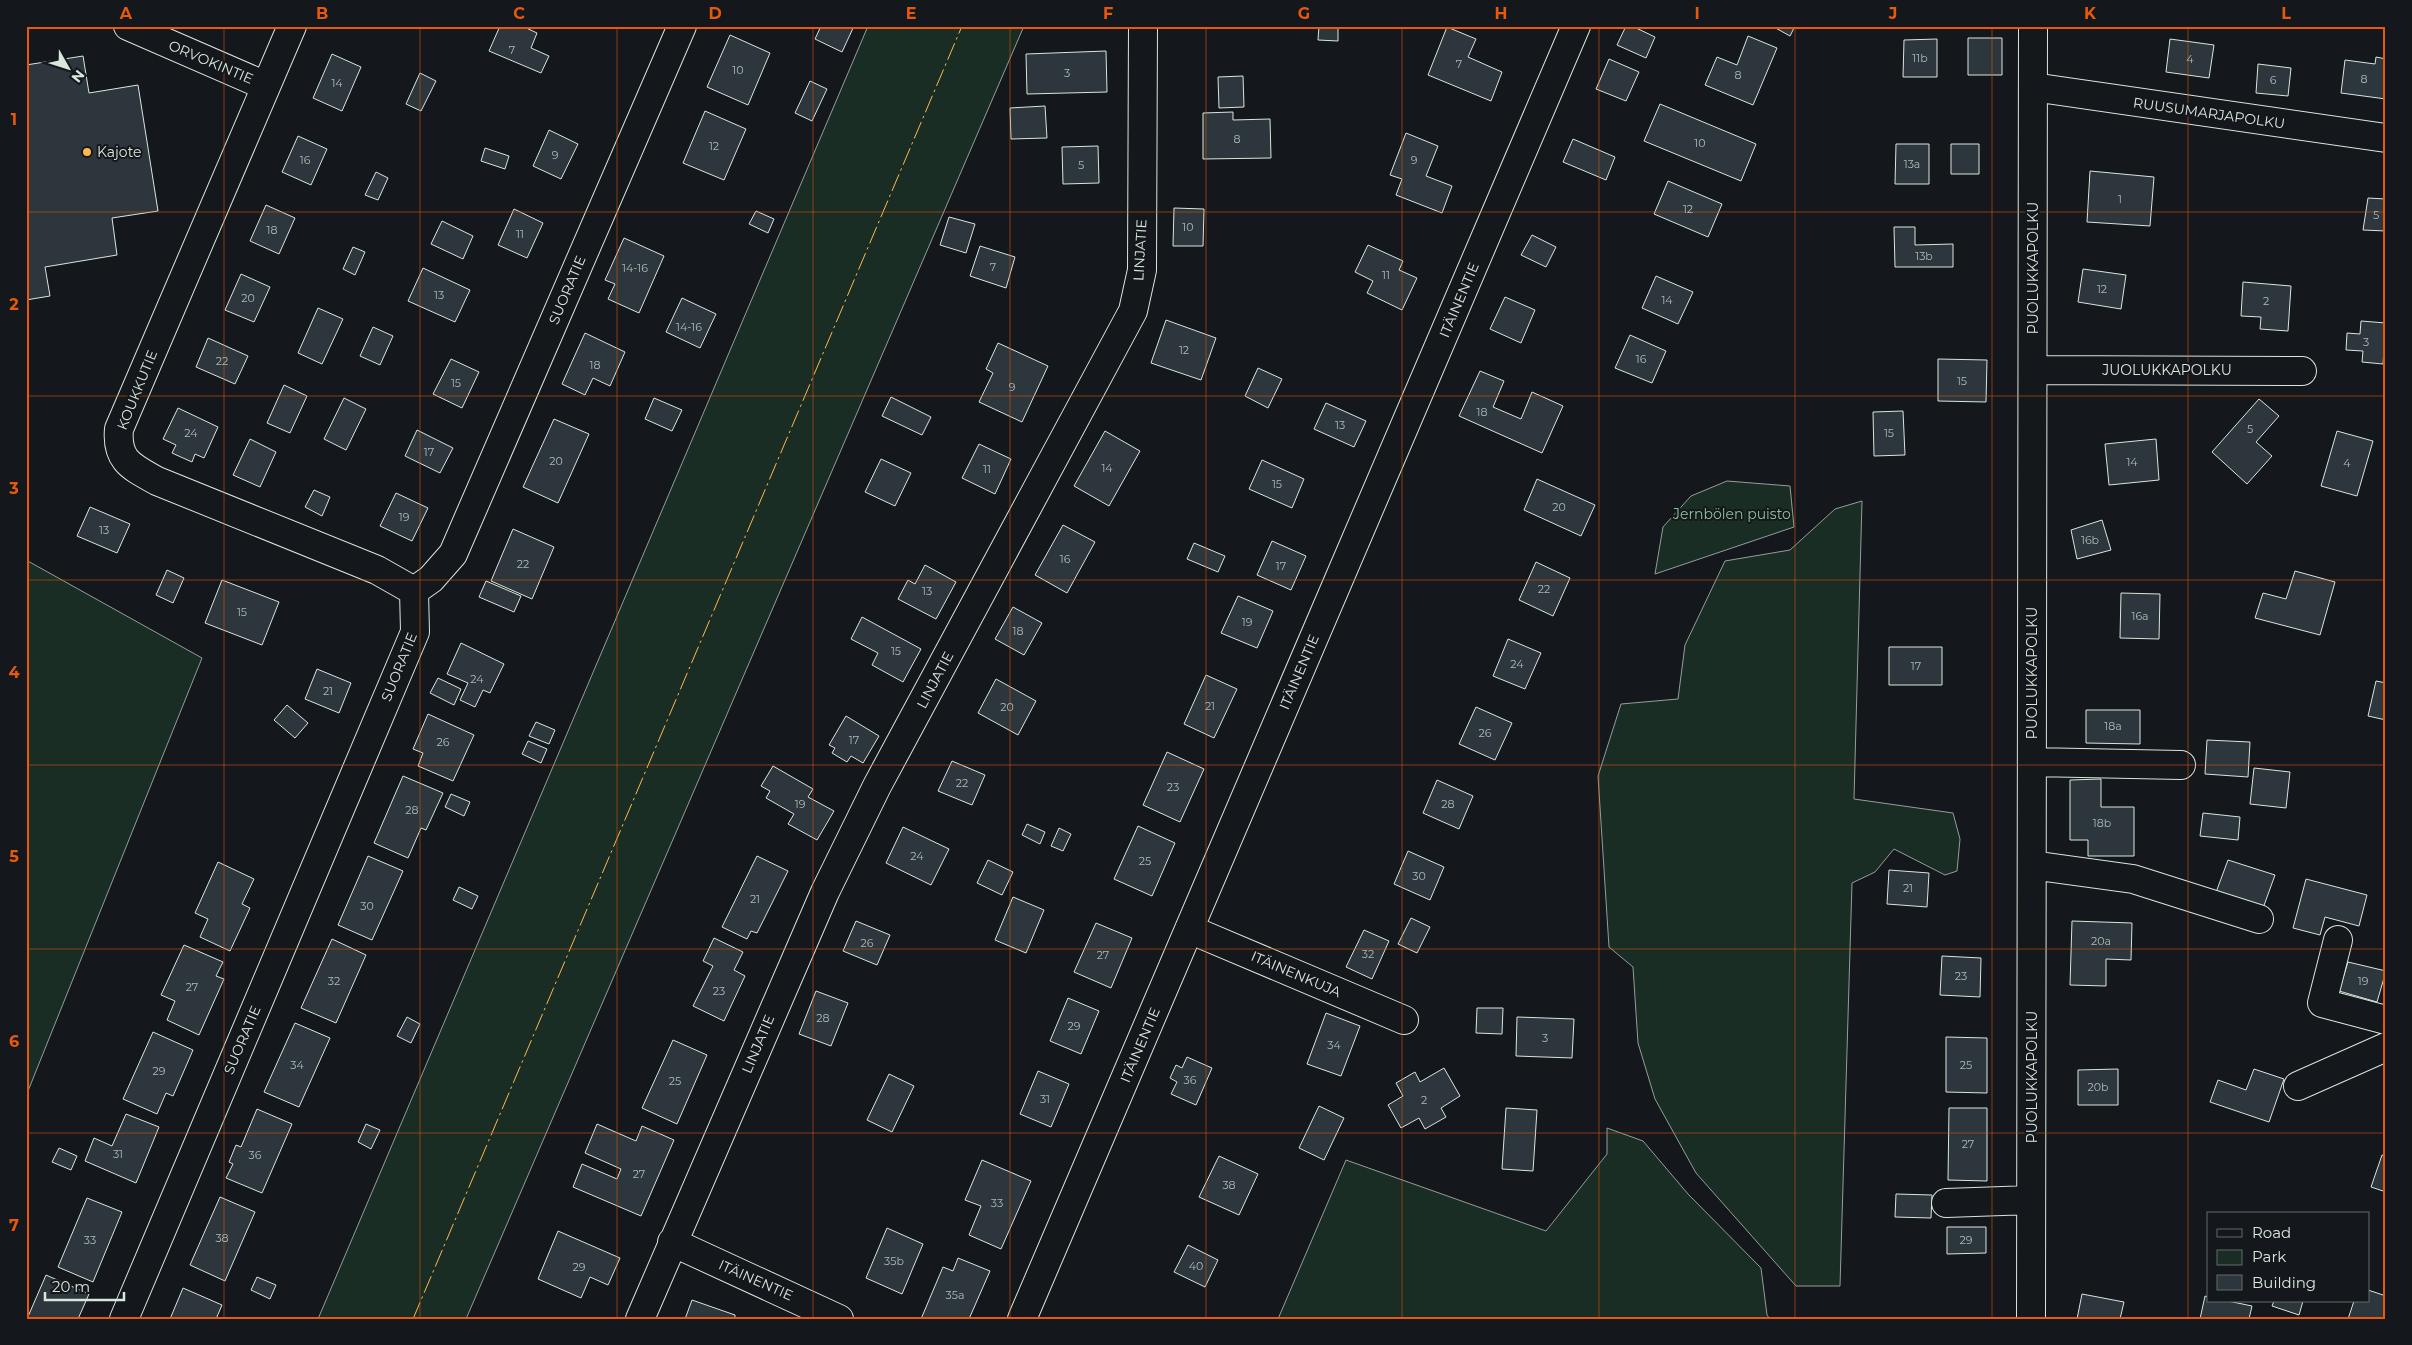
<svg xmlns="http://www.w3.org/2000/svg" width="2412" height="1345" font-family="Montserrat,sans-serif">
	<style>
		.green { fill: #1a2d24; stroke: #939e99 }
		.building { fill: #2c363c; stroke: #d8e6dc }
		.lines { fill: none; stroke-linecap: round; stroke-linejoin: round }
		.minor-casing { stroke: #d8e6dc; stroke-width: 30 }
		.minor { stroke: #14181c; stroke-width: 28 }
		.power { stroke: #ffb74d; stroke-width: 1; stroke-dasharray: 18 4 2.5 4; stroke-linecap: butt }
		.grid { fill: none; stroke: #e8590c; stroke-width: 1; stroke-opacity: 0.55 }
		.poi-dot { fill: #ffb74d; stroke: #14181c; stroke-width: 2 }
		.labels { text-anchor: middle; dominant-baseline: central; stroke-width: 4; stroke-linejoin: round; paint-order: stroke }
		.number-label { font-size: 11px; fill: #adbab4 }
		.street-label { font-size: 14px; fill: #d8e6dc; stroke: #14181c }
		.poi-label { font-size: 14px; fill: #d8e6dc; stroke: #14181c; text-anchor: start }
		.park-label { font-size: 14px; fill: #8ac095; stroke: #14181c }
		.neatline { fill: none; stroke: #e8590c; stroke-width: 2 }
		.grid-label { font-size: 16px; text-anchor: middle; font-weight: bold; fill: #e8590c }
	</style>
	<rect width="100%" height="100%" fill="#14181c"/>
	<path class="green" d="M868,26H1024L466,1319H318Z
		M1727,481L1790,486L1794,527L1655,574L1663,527L1691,496Z
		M1862,501L1854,799L1953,813L1960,839L1957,871L1945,875L1894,849L1875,872L1852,883L1840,1286H1796L1696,1173L1655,1099L1638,1043L1633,967L1609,947L1598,776L1621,704L1678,699L1685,645L1725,561L1790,550L1835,509Z
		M26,560L202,658L26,1096Z
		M1607,1128L1643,1141L1688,1194L1761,1268L1767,1315L1770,1319H1278L1346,1160L1546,1231L1607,1154Z"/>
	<path class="building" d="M500,26H522L537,33L531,48L549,56L541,73L489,51Z
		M821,26H854L842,52L815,39Z
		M1319,26H1338V41L1318,40Z
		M1626,26H1632L1655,37L1646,58L1617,45Z
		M1772,26H1795L1790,36Z
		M1447,27L1476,39L1468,57L1502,72L1491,101L1428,75Z
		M730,35L770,53L748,105L707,87Z
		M1748,36L1777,48L1753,105L1705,85L1717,57L1737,65Z
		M1968,38H2002V75H1968Z
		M1937,39V77H1903L1904,40Z
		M2170,39L2214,45L2209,78L2166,72Z
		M1106,51L1107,92L1027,94L1026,54Z
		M332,54L361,67L342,111L313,98Z
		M83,56L89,93L138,85L158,211L112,218L117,255L45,267L50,296L26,300V65Z
		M2376,57L2386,59V99L2341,93L2345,60L2375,64Z
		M1609,59L1639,72L1626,101L1596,89Z
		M2258,64L2291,68L2288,96L2256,93Z
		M420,73L436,81L421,111L406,104Z
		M1243,76L1244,107L1219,108L1218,77Z
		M810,81L827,89L812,121L795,113Z
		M1660,104L1756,144L1741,181L1644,141Z
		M1045,106L1047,138L1011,139L1010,108Z
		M705,111L746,129L724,180L683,163Z
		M1233,112V120L1270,119L1271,158L1203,159V113Z
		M549,130L578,144L561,179L533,166Z
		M1406,133L1438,146L1426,176L1452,186L1442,213L1396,195L1402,179L1390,175Z
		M298,136L327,149L311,185L282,172Z
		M1573,139L1615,157L1606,180L1563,162Z
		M1896,144H1929V184H1895Z
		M1951,144H1979V174H1951Z
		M1098,146L1099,183L1063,184L1062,147Z
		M485,148L509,156L505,169L481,161Z
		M2090,171L2154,177L2150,226L2087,222Z
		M376,172L388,178L378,200L365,195Z
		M1668,181L1722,204L1708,237L1654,214Z
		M2368,198L2386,199V231L2363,230Z
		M266,205L295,218L279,254L250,241Z
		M1174,208L1204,209L1203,246H1173Z
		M514,209L543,223L527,258L498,245Z
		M756,211L774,219L768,233L749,224Z
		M949,217L975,224L966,253L940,245Z
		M442,221L473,236L463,259L431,244Z
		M1894,227H1915V245L1953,244V267H1895Z
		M1532,235L1556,247L1546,267L1521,255Z
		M624,238L664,256L639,313L608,299L615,284L605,280Z
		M1368,245L1403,261L1399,270L1417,278L1402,310L1367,293L1373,281L1355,272Z
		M980,246L1015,257L1006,288L970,276Z
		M353,247L365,252L355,275L343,269Z
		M423,268L470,290L455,322L408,301Z
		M2083,269L2126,275L2121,309L2078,302Z
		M241,274L270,287L254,322L225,310Z
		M1656,276L1693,292L1678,324L1642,308Z
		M2243,282L2291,286L2288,331L2260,329L2261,317L2241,316Z
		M1505,297L1535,310L1521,343L1490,329Z
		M682,298L716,314L700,348L666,332Z
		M318,308L343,319L322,364L298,353Z
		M1166,320L1216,338L1201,380L1151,363Z
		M2361,321L2386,323L2383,364L2362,362L2363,351L2346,350L2347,333L2360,334Z
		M373,327L393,336L380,365L360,356Z
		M585,333L625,352L610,386L593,378L585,395L562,384Z
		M1630,335L1666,351L1652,383L1615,368Z
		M208,338L248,356L235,384L196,367Z
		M998,343L1048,366L1022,422L979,402L993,373L986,369Z
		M451,359L479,372L462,408L433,394Z
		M1938,359L1987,360L1986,402L1938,401Z
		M1258,368L1282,379L1268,408L1245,396Z
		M1480,371L1504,381L1493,407L1521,419L1532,392L1563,406L1542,453L1459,416Z
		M284,385L307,396L290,433L267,423Z
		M891,397L931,417L922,435L882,416Z
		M344,398L366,409L346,450L324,439Z
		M654,398L682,410L672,431L645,419Z
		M2259,399L2279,416L2256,442L2272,456L2247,484L2212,452Z
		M1326,403L1366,421L1354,447L1314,429Z
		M178,408L218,427L204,458L195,454L192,462L172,453L176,445L163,439Z
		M1903,411L1905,455L1874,456L1873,412Z
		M554,419L589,434L558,503L523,487Z
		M417,430L453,448L440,473L405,456Z
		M1105,431L1140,451L1109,506L1074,486Z
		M2337,431L2373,441L2357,496L2321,486Z
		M250,439L276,452L260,487L233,475Z
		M2156,439L2159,480L2109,485L2105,444Z
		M979,444L1011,459L995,494L962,478Z
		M881,459L911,473L895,506L865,492Z
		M1262,460L1304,479L1292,508L1249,489Z
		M1537,479L1595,505L1581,536L1524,510Z
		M314,490L330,497L322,516L305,507Z
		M396,493L428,508L412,541L380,526Z
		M90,507L130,524L117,553L77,536Z
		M2102,520L2111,550L2077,559L2071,530Z
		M1063,525L1095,542L1067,593L1035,575Z
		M513,529L554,547L532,599L491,581Z
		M1272,541L1306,556L1291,590L1257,575Z
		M1194,543L1225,556L1218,572L1187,559Z
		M1536,562L1570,578L1553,616L1519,600Z
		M925,565L956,582L936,619L898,599L908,580L915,584Z
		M167,570L184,578L173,603L156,595Z
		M2295,571L2335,582L2320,635L2255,618L2263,593L2286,599Z
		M222,580L279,602L262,645L205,623Z
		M486,581L521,596L514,612L479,597Z
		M2121,593L2160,594L2159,639L2120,638Z
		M1238,596L1273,611L1257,648L1221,633Z
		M1013,607L1042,623L1024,655L995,639Z
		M862,617L921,649L903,682L872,665L878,653L851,639Z
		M1508,639L1541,653L1525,689L1493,676Z
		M461,643L504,664L490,693L483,690L475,707L460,700L468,683L447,674Z
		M1889,647H1942V685H1889Z
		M317,669L351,683L339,713L305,699Z
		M1206,675L1237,689L1214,738L1184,724Z
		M438,678L461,689L454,705L430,693Z
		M996,679L1036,701L1018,735L978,713Z
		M2376,681L2386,683V720L2368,716Z
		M287,705L308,723L295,738L274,720Z
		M1476,707L1512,723L1495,760L1459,744Z
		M2086,710H2140V744L2086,743Z
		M428,714L474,735L453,781L418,766L423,753L413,749Z
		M846,716L879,736L863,763L851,756L847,762L832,753L835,748L829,745Z
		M536,722L555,730L549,744L529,736Z
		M2207,740L2250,742L2248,777L2205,774Z
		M528,741L547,749L541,763L522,754Z
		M1167,752L1204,769L1180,822L1143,805Z
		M952,761L985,775L972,805L938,791Z
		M773,766L813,789L808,797L834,811L817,840L788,824L794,814L766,798L770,791L761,786Z
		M2254,768L2290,772L2286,808L2250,804Z
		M403,776L443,793L426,830L421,828L408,858L374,843Z
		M2101,779V807H2134V856H2088V840H2070V780Z
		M1437,780L1473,796L1459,829L1423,813Z
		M451,794L470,802L464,816L445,807Z
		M2203,813L2240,817L2238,840L2200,836Z
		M1027,824L1045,832L1040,844L1022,835Z
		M1138,826L1175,843L1152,896L1114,879Z
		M903,827L949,849L931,885L886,863Z
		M1059,828L1071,834L1063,851L1051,846Z
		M1408,851L1444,867L1430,900L1394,884Z
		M368,856L403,871L372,940L338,925Z
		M757,856L788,871L757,933L751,931L747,939L722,927Z
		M988,860L1013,872L1002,895L977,883Z
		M2228,860L2275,875L2262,911L2215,895Z
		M218,862L254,879L242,904L250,908L230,951L200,937L208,919L195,913Z
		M1889,870L1929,873L1927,907L1887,904Z
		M2306,879L2367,895L2359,926L2325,917L2320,935L2293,928Z
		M459,887L478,896L472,909L453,900Z
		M1013,897L1044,910L1026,953L995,940Z
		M1411,918L1430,927L1417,953L1398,944Z
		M856,921L890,935L877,965L843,951Z
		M2072,921L2132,923L2131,960L2106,959V986L2070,985Z
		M1096,923L1132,938L1111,988L1074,972Z
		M1364,930L1389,941L1372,979L1346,967Z
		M714,938L743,952L734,970L745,976L724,1021L693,1006L713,966L703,961Z
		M332,939L366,955L336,1023L301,1008Z
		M184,945L223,962L216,976L224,979L199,1035L167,1020L175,1001L161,995Z
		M1942,956L1981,958L1980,997L1940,995Z
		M2348,962L2386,971L2377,1002L2339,991Z
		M816,991L848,1003L831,1046L799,1034Z
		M1068,998L1099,1011L1081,1054L1050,1041Z
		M1477,1008H1503L1502,1034L1476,1033Z
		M1326,1013L1360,1026L1341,1076L1307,1064Z
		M407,1017L420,1024L411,1043L397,1036Z
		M1517,1017L1574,1019L1572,1058L1516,1056Z
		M295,1023L330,1038L299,1107L264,1092Z
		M153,1032L193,1050L173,1096L166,1093L157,1114L123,1099Z
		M1946,1037L1987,1038V1093L1946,1092Z
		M673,1040L707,1055L677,1124L642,1108Z
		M1187,1057L1212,1068L1196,1105L1171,1094L1177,1082L1170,1078L1176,1065L1182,1068Z
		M1444,1068L1460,1096L1441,1108L1446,1117L1425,1129L1419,1118L1401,1128L1388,1105L1403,1096L1396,1083L1415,1072L1420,1082Z
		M2118,1069V1105H2078V1070Z
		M2254,1069L2284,1079L2269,1122L2210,1102L2218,1080L2246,1090Z
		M1038,1071L1069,1084L1051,1127L1020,1114Z
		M889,1074L914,1086L892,1132L867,1120Z
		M1319,1106L1344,1118L1324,1160L1299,1148Z
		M1506,1108L1537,1110L1533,1171L1502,1169Z
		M1949,1108H1987V1181L1948,1180Z
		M257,1109L292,1124L262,1193L226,1178L233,1164L229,1162L236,1145L241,1147Z
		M126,1114L159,1127L136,1183L85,1161L94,1138L112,1146Z
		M366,1124L380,1130L371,1149L358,1142Z
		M597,1124L636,1141L642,1126L674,1140L641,1216L573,1187L582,1164L617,1179L621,1169L585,1153Z
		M59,1148L77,1156L71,1170L52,1162Z
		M2382,1155L2386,1156V1192L2371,1187Z
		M1219,1156L1258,1174L1239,1215L1199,1197Z
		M982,1160L1031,1181L1001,1249L969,1235L981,1206L965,1200Z
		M1896,1194L1932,1195L1931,1218L1895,1217Z
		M220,1197L255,1212L225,1281L190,1265Z
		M87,1198L122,1212L93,1282L58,1267Z
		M1947,1227H1986V1253L1947,1254Z
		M887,1228L923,1244L902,1294L866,1278Z
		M558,1231L620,1258L608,1285L590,1277L581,1298L538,1279Z
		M1188,1245L1218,1260L1205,1287L1174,1272Z
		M958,1258L990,1271L969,1319H921L943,1267L953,1271Z
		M46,1275L89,1294L78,1319H27Z
		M257,1277L276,1285L270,1299L251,1290Z
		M183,1288L222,1305L216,1319H170Z
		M2368,1290L2386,1296V1319H2348L2354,1301H2368Z
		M2082,1294L2124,1302L2120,1319H2077Z
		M2205,1296L2208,1297V1301H2228L2252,1306L2249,1319H2200Z
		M692,1300L735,1315V1319H685Z
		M2274,1301H2303L2299,1315L2272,1306Z"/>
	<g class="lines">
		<g class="minor-casing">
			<path id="minor" d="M128,26L266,86
				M292,26L119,429C116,461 132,467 157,481L377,570L414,591
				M2033,87L2386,138
				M2033,370L2302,371
				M2032,762L2181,765
				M2032,865L2133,879L2259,919
				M1189,929L1404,1020
				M2338,940L2322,1003L2386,1020
				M2298,1086L2386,1047
				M1946,1203L2031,1200
				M672,1242L839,1319
				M124,1319L415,632L414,591L431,579L453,554L682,26
				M640,1319L825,892L877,786L1133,311L1142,270L1143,26
				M1022,1319L1576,26
				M2031,1319L2033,26"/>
		</g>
		<use href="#minor" class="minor"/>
		<path class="power" d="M413,1319L962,26"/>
	</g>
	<path class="grid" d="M224,26V1319M420,26V1319M617,26V1319M813,26V1319M1010,26V1319M1206,26V1319M1402,26V1319M1599,26V1319M1795,26V1319M1992,26V1319M2188,26V1319M26,212H2386M26,396H2386M26,580H2386M26,765H2386M26,949H2386M26,1133H2386"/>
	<circle class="poi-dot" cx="87" cy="152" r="5"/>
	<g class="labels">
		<g class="number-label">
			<text x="512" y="50">7</text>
			<text x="1920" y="58">11b</text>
			<text x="2190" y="59">4</text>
			<text x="1459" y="64">7</text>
			<text x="738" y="70">10</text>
			<text x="1067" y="73">3</text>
			<text x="1738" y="75">8</text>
			<text x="2364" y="79">8</text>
			<text x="2273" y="80">6</text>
			<text x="337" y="83">14</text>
			<text x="1237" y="139">8</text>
			<text x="1700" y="143">10</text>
			<text x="714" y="146">12</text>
			<text x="555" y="155">9</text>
			<text x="305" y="160">16</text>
			<text x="1414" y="160">9</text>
			<text x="1912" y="164">13a</text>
			<text x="1081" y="165">5</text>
			<text x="2120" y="199">1</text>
			<text x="1688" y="209">12</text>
			<text x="2376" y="215">5</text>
			<text x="1188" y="227">10</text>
			<text x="272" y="230">18</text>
			<text x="520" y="234">11</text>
			<text x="1924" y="256">13b</text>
			<text x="993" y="267">7</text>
			<text x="635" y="268">14-16</text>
			<text x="1386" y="275">11</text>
			<text x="2102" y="289">12</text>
			<text x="439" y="295">13</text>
			<text x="248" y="298">20</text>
			<text x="1667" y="300">14</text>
			<text x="2266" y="301">2</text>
			<text x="689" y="327">14-16</text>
			<text x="2366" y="342">3</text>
			<text x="1184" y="350">12</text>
			<text x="1641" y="359">16</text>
			<text x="222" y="361">22</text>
			<text x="595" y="365">18</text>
			<text x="1962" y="381">15</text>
			<text x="456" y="383">15</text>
			<text x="1012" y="387">9</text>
			<text x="1482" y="412">18</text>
			<text x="1340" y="425">13</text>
			<text x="2250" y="429">5</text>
			<text x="191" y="433">24</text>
			<text x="1889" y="433">15</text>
			<text x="429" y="452">17</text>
			<text x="556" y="461">20</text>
			<text x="2132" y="462">14</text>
			<text x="2347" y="463">4</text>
			<text x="1107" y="468">14</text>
			<text x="987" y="469">11</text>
			<text x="1277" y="484">15</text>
			<text x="1559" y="507">20</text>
			<text x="404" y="517">19</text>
			<text x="104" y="530">13</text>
			<text x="2090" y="540">16b</text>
			<text x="1065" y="559">16</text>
			<text x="523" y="564">22</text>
			<text x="1281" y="566">17</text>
			<text x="1544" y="589">22</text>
			<text x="927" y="591">13</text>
			<text x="242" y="612">15</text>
			<text x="2140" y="616">16a</text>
			<text x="1247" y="622">19</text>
			<text x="1018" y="631">18</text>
			<text x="896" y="651">15</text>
			<text x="1517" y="664">24</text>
			<text x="1916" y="666">17</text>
			<text x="477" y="679">24</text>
			<text x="328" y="691">21</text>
			<text x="1210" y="706">21</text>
			<text x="1007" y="707">20</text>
			<text x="2113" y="726">18a</text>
			<text x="1485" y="733">26</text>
			<text x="854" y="740">17</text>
			<text x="443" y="742">26</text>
			<text x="962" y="783">22</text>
			<text x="1173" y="787">23</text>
			<text x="800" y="804">19</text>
			<text x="1448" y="804">28</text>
			<text x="412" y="810">28</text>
			<text x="2102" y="823">18b</text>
			<text x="917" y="856">24</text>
			<text x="1145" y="861">25</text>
			<text x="1419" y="876">30</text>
			<text x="1908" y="888">21</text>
			<text x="755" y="899">21</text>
			<text x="367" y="906">30</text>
			<text x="2101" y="941">20a</text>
			<text x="867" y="943">26</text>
			<text x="1368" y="954">32</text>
			<text x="1103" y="955">27</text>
			<text x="1961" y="976">23</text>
			<text x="334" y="981">32</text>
			<text x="2363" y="981">19</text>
			<text x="192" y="987">27</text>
			<text x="719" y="991">23</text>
			<text x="823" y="1018">28</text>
			<text x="1074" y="1026">29</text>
			<text x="1545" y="1038">3</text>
			<text x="1334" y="1045">34</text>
			<text x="297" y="1065">34</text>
			<text x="1966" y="1065">25</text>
			<text x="159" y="1071">29</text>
			<text x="1190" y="1080">36</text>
			<text x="675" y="1081">25</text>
			<text x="2098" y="1087">20b</text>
			<text x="1045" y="1099">31</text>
			<text x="1424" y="1100">2</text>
			<text x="1968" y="1144">27</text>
			<text x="118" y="1154">31</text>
			<text x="255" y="1155">36</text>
			<text x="639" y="1174">27</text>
			<text x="1229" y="1185">38</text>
			<text x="997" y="1203">33</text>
			<text x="222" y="1238">38</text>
			<text x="90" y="1240">33</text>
			<text x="1966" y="1240">29</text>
			<text x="894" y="1261">35b</text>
			<text x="1196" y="1266">40</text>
			<text x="579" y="1267">29</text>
			<text x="955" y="1295">35a</text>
		</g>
		<g class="street-label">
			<text transform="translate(211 62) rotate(23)">ORVOKINTIE</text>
			<text transform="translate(2209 113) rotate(8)">RUUSUMARJAPOLKU</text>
			<text transform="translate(1140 250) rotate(-87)">LINJATIE</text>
			<text transform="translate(2033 268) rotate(-90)">PUOLUKKAPOLKU</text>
			<text transform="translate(567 290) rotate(-67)">SUORATIE</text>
			<text transform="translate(1459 300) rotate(-67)">ITÄINENTIE</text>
			<text x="2167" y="370">JUOLUKKAPOLKU</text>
			<text transform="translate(137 390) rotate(-68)">KOUKKUTIE</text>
			<text transform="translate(399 667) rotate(-68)">SUORATIE</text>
			<text transform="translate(1299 672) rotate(-67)">ITÄINENTIE</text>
			<text transform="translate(2032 673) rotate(-90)">PUOLUKKAPOLKU</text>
			<text transform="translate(935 680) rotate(-62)">LINJATIE</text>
			<text transform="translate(1296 974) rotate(23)">ITÄINENKUJA</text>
			<text transform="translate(242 1040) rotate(-67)">SUORATIE</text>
			<text transform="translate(758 1044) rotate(-67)">LINJATIE</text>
			<text transform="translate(1140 1045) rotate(-67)">ITÄINENTIE</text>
			<text transform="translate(2032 1077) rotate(-90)">PUOLUKKAPOLKU</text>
			<text transform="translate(756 1280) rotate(24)">ITÄINENTIE</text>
		</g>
		<g class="poi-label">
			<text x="97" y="152">Kajote</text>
		</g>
		<g class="park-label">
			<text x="1732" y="514">Jernbölen puisto</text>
		</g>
	</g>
	<rect width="2412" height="1345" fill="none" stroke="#14181c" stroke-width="55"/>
	<rect x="2207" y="1212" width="162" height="90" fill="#14181c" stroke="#626a69"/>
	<rect x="2217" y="1229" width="25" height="8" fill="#14181c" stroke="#626a69"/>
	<text x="2252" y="1238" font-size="15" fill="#d8e6dc">Road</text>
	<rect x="2217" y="1250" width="25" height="15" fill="#1a2d24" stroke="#626a69"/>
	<text x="2252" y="1262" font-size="15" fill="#d8e6dc">Park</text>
	<rect x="2217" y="1275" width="25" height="15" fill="#2c363c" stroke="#626a69"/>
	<text x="2252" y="1288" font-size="15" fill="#d8e6dc">Building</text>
	<g transform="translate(68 68) rotate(129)" stroke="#14181c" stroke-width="4" paint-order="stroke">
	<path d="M0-4L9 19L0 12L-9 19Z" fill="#d8e6dc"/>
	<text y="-8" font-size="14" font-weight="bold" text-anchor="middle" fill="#d8e6dc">N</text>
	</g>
	<path d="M45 1292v8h79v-8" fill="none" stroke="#d8e6dc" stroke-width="2.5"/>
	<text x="52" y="1292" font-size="15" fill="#d8e6dc" stroke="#14181c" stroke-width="4" paint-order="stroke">20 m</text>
	<rect x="28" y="28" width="2356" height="1290" class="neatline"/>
	<g class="grid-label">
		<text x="126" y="19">A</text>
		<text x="322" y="19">B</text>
		<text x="519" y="19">C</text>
		<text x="715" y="19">D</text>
		<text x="911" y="19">E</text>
		<text x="1108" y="19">F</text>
		<text x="1304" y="19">G</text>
		<text x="1501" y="19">H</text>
		<text x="1697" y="19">I</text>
		<text x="1893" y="19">J</text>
		<text x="2090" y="19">K</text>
		<text x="2286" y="19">L</text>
		<text x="14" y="125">1</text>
		<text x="14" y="310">2</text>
		<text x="14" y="494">3</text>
		<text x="14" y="678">4</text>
		<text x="14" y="862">5</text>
		<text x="14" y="1047">6</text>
		<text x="14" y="1231">7</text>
	</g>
</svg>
